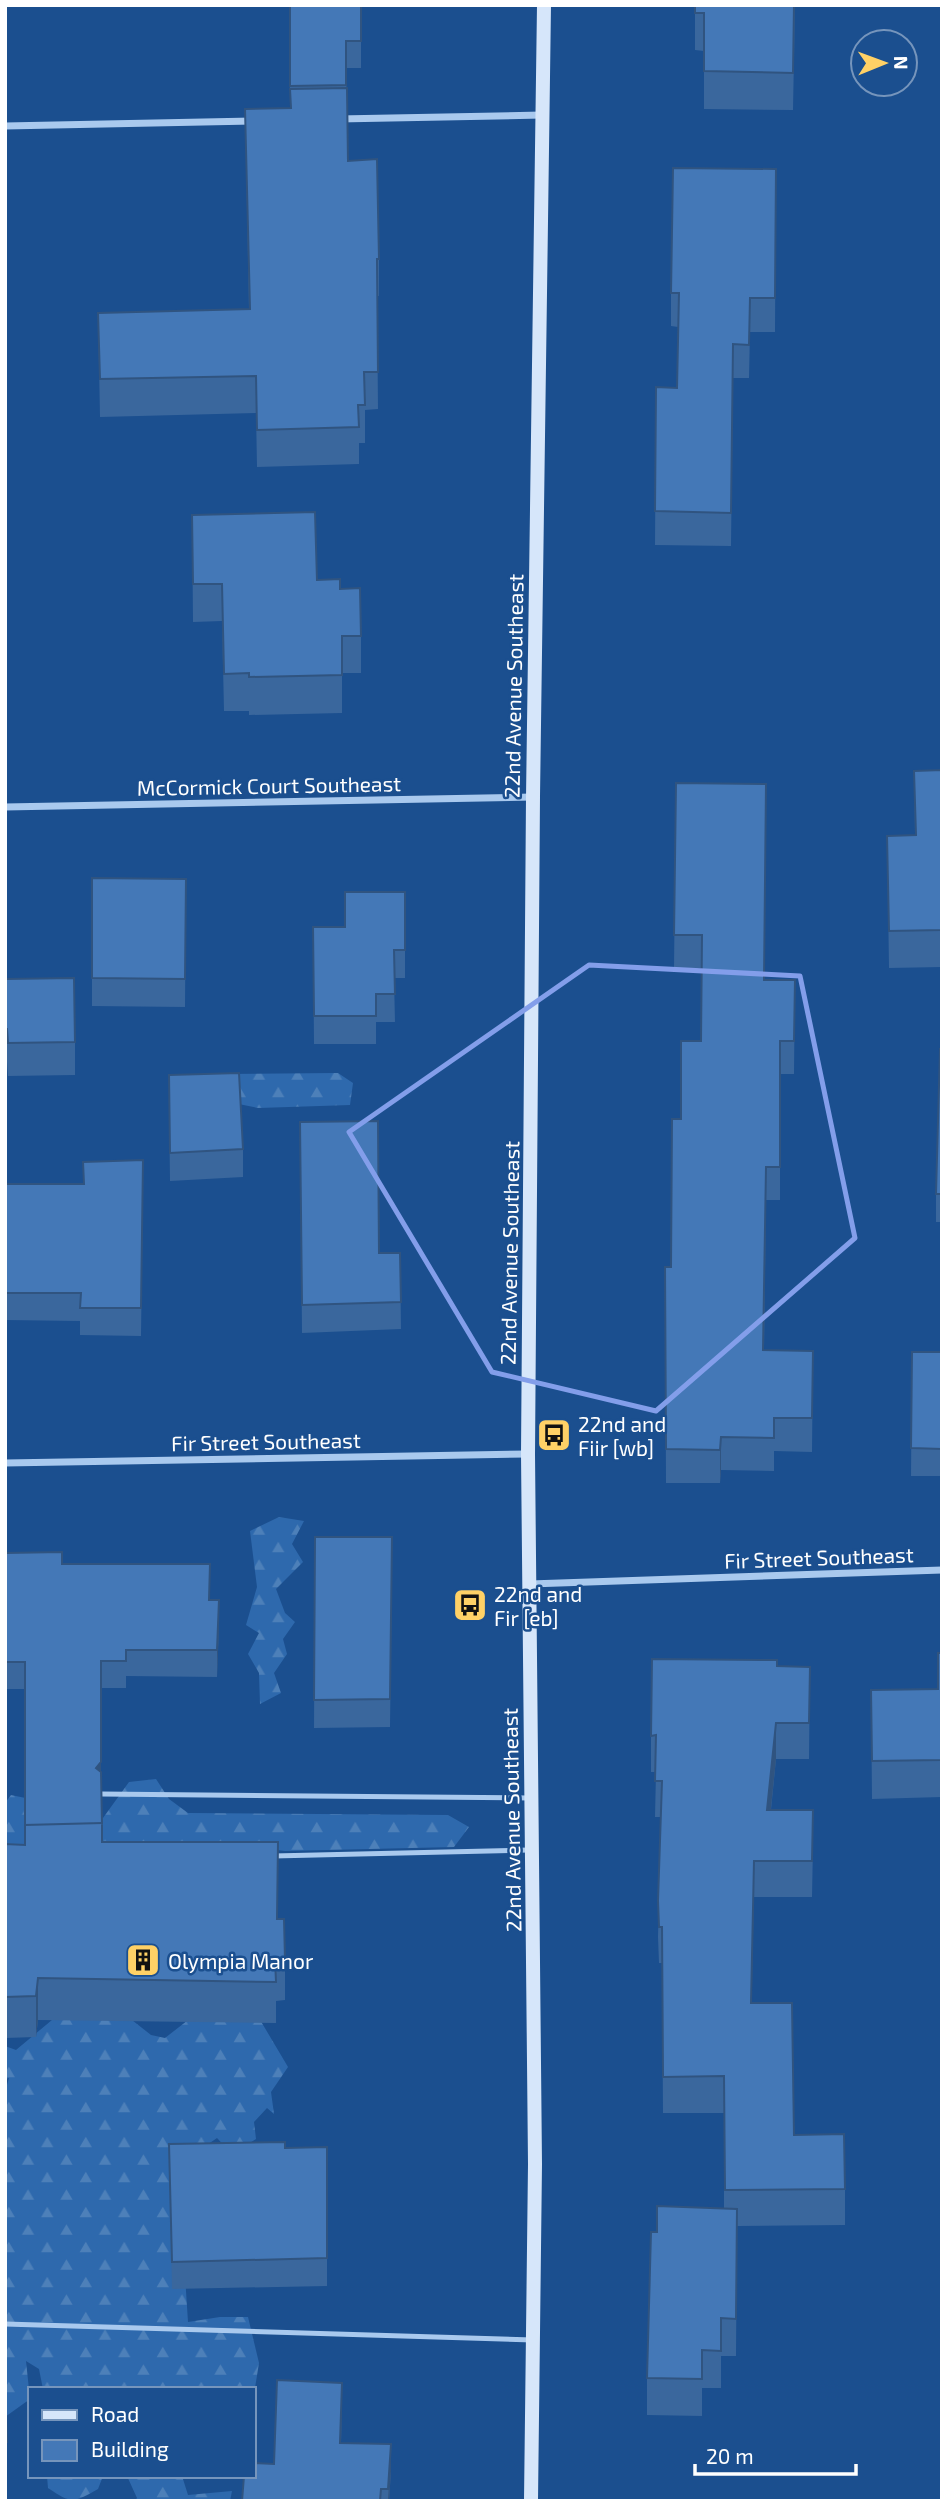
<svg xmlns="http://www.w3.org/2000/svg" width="947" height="2506" font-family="'Exo 2',sans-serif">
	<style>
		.forest { fill: url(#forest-firs) }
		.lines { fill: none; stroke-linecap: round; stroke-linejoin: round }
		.lane { stroke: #a9c9ee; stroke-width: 5 }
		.street { stroke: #a9c9ee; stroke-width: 7 }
		.secondary { stroke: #d6e6fa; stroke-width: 14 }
		.wall { fill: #3a679d }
		.shaded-wall { fill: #305480 }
		.building { fill: #4478b7; stroke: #305480; stroke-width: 2 }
		.marked { fill: none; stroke: #839eea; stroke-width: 5; stroke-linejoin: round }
		.labels { text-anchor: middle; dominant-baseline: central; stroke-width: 5; stroke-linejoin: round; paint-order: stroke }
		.street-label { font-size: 21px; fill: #fff; stroke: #1b4f8f }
		.poi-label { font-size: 21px; fill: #fff; stroke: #1b4f8f; text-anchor: start }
	</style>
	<defs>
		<pattern id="forest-firs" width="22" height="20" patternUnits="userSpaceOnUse" patternTransform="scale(1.75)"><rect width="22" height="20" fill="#2e69ad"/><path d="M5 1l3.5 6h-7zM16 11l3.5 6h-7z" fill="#4d80b9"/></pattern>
	</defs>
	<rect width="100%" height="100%" fill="#1b4f8f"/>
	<path class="forest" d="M338,1073L353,1083L350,1105L258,1108L224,1101L226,1074Z
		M279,1517L304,1521L292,1544L303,1562L276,1589L285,1613L295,1622L283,1639L287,1654L274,1673L281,1693L260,1704L259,1673L248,1654L259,1633L246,1625L257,1587L250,1531Z
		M156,1779L169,1799L188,1813L448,1815L469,1827L454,1847L285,1851L244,1846L5,1867V1803L11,1795L35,1800L45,1820L103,1818L129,1782Z
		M70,2005L123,2013L151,2035L165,2038L192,2017L253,2008L288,2067L271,2092L274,2114L267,2108L254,2122L256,2139L232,2154L217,2138L201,2149L184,2260L188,2322L220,2317H248L259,2363L254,2394V2389H43L39,2369L26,2361L30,2399L5,2417V2092L9,2078L5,2079V2046L16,2050Z
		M47,2476H103L98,2489C73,2503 72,2504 48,2488Z
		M127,2476H182L188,2495L232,2491L230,2501H135L137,2498Z"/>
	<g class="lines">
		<path class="lane" d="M101,1794L531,1798
			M273,1856L529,1850
			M5,2324L533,2340"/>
		<path class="street" d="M338,119L542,115
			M5,126L253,121
			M5,807L533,797
			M5,1463L528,1454
			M530,1584L942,1570"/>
		<path class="secondary" d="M531,2501L535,2164L528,1454L533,797L544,5"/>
	</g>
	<path class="wall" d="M289,5H361V68H346L348,161L379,259V296H377L378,409L365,410V443H359V464L257,467L256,413L100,417L98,313L249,310L245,109L290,108Z
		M695,5H795L793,110L704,109V51L695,50Z
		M776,169L775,332H750L749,378H733L731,546L655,545L656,387L677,388L678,327L671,326V293Z
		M192,515L317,580L340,589L361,636V673H342V713L249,715V711H224L222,621L193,622Z
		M942,770V967L889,968L887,836L915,835L914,771Z
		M676,783L764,980H795L794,1074H780V1200H766L764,1350L813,1351L812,1452L774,1451V1471L721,1470L720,1483H666L665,1267H671L681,1119L701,1041L702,968H674Z
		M92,878L186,879L185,1007L92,1006Z
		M405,892V978H394L395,1022H376V1044H314L313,927H345Z
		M5,979L75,1042V1075L8,1076L7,1062H5Z
		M942,1049V1222H936V1194Z
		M169,1103L243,1149V1177L170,1181Z
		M300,1122L379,1253H400L401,1329L302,1333Z
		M5,1184L143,1187L141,1336L80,1335V1321L5,1320Z
		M912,1352H942V1476H911Z
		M315,1537L392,1565L390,1727L314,1728Z
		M5,1553L62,1564L210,1600L219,1627L217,1677L126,1676V1688H101V1772L102,1842L277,1919L285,1959V2000L276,2001V2023L38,2020L36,2037L5,2038V1844L25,1845V1689H5Z
		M938,1653H942V1797L872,1799L871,1690L938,1689Z
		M777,1666L810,1667L809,1759H776L771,1810L813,1846L812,1897H754L751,2003L794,2135L845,2189V2225L737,2226L736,2356H721V2388H702V2416L647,2415V2378L657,2232L724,2209V2113H663L662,1963H659L658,1937L661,1817H655L656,1772H651V1736Z
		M169,2144L285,2148L327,2147V2286L172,2289Z
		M5,2389L7,2442V2469L5,2470Z
		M342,2410L341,2443L391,2471L389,2501H242L274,2464Z"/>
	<path class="shaded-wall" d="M721,1437V1470L720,1483V1450Z
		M219,1600V1627L217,1677V1650Z
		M101,1661V1789L96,1768Z
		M776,1723V1759L767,1846V1810Z
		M754,1861V1897L751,2039V2003Z
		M38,1978V2020L36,2037V1996Z
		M342,2383V2410L340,2470V2443Z
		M391,2444V2471L389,2501H388Z"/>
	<path class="building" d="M290,5H361V41H346V85L290,86Z
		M695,5H794L793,73L704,71V13H695Z
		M347,88L348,161L377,159L379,259H377L378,372H364L365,405H358L359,427L257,430L256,376L100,379L98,313L250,309L245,109L291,108L290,89Z
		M673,168L776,169L775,298H750L749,345L733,344L731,513L655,511L656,387L677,388L679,293H671Z
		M315,512L317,580L340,579V589L360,588L361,636H342V675L249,677V673L224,674L222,584H193L192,515Z
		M942,770V930L889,931L887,836L916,835L914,771Z
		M676,783L766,784L764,980H795L794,1041H780V1167H766L763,1350L813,1351L812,1418H774V1438L721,1437L720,1450L666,1449L665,1267H671L672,1119H681V1041H701L702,935H674Z
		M92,878L186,879L185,979L92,978Z
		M345,892H405V950H394L395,994H376V1016H314L313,927H345Z
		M74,978L75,1042L8,1043L7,1029H5V979Z
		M940,1049H942V1194H936Z
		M239,1073L243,1149L170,1153L169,1075Z
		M378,1121L379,1253H400L401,1302L302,1305L300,1122Z
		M143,1160L141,1308H80L81,1293H5V1184H84L83,1162Z
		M912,1352H942V1449L911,1448Z
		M315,1537H392L390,1699L314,1700Z
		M62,1552V1564H210L209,1600H219L217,1650H126V1661H101V1762L96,1768L101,1772L102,1823L25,1825V1828V1662H5V1553Z
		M938,1653H942V1760L872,1761L871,1690L938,1689Z
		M652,1659L777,1660V1666L810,1667L809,1723H776L767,1810H813L812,1861H754L751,2003H792L794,2135L844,2134L845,2189L725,2190L724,2076L663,2077L662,1927H659L658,1901L662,1781H655L656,1735L651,1736Z
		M102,1823V1842H278L277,1919H284L285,1959H275L276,1982L38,1978L36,1996L5,1997V1844L25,1845V1825Z
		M285,2142V2148L327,2147V2258L172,2262L169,2144Z
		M657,2206L737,2209L736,2319L721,2318V2351L702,2350V2379L647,2378L651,2232H657Z
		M277,2380L342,2383L340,2443L391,2444L388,2489H381L380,2501H242L244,2476H254V2463L274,2464Z
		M5,2389L7,2442H5Z"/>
	<path class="marked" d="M589,965L800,976L855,1238L656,1411L492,1372L349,1132Z"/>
	<defs>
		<g id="bus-square" transform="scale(1.75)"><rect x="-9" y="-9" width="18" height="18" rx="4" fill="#ffd166" stroke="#1b4f8f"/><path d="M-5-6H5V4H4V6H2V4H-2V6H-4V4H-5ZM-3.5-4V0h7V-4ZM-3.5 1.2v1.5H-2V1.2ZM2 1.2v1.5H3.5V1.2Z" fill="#111"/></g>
		<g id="building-square" transform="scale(1.75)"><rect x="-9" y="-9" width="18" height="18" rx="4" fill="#ffd166" stroke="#1b4f8f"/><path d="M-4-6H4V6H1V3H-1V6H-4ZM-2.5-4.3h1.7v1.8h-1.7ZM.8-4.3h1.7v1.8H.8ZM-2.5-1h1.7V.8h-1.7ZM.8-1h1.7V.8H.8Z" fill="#111"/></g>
	</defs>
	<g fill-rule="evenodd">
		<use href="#bus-square" x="554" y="1435"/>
		<use href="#bus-square" x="470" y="1605"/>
		<use href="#building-square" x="143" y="1960"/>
	</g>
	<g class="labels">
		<g class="street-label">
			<text transform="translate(513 686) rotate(-89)">22nd Avenue Southeast</text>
			<text transform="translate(269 785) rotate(-1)">McCormick Court Southeast</text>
			<text transform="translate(509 1253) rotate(-89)">22nd Avenue Southeast</text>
			<text transform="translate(266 1441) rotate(-1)">Fir Street Southeast</text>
			<text transform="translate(819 1557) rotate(-2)">Fir Street Southeast</text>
			<text transform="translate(511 1820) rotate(-91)">22nd Avenue Southeast</text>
		</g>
		<g class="poi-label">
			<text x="578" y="1423">22nd and<tspan x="578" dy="24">Fiir [wb]</tspan></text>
			<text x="494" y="1593">22nd and<tspan x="494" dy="24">Fir [eb]</tspan></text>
			<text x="168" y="1960">Olympia Manor</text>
		</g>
	</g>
	<rect width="947" height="2506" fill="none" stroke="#ffffff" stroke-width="14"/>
	<rect x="28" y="2387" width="228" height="91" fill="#1b4f8f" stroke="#7695bc" stroke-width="2"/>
	<rect x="42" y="2410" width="35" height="10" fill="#d6e6fa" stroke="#7695bc" stroke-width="2"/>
	<text x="91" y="2422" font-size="21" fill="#ffffff">Road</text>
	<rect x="42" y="2440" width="35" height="21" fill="#4478b7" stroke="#7695bc" stroke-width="2"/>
	<text x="91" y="2457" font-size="21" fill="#ffffff">Building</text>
	<g transform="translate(884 63) rotate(89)"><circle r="33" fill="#1b4f8f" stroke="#7695bc" stroke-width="2"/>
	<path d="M0-5L12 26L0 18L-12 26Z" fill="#ffd166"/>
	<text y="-10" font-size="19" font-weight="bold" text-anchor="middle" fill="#ffffff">N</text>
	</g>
	<path d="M695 2464v10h161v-10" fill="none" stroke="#ffffff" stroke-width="3.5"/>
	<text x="706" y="2464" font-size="21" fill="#ffffff" stroke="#1b4f8f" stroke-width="5" paint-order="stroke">20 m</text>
</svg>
